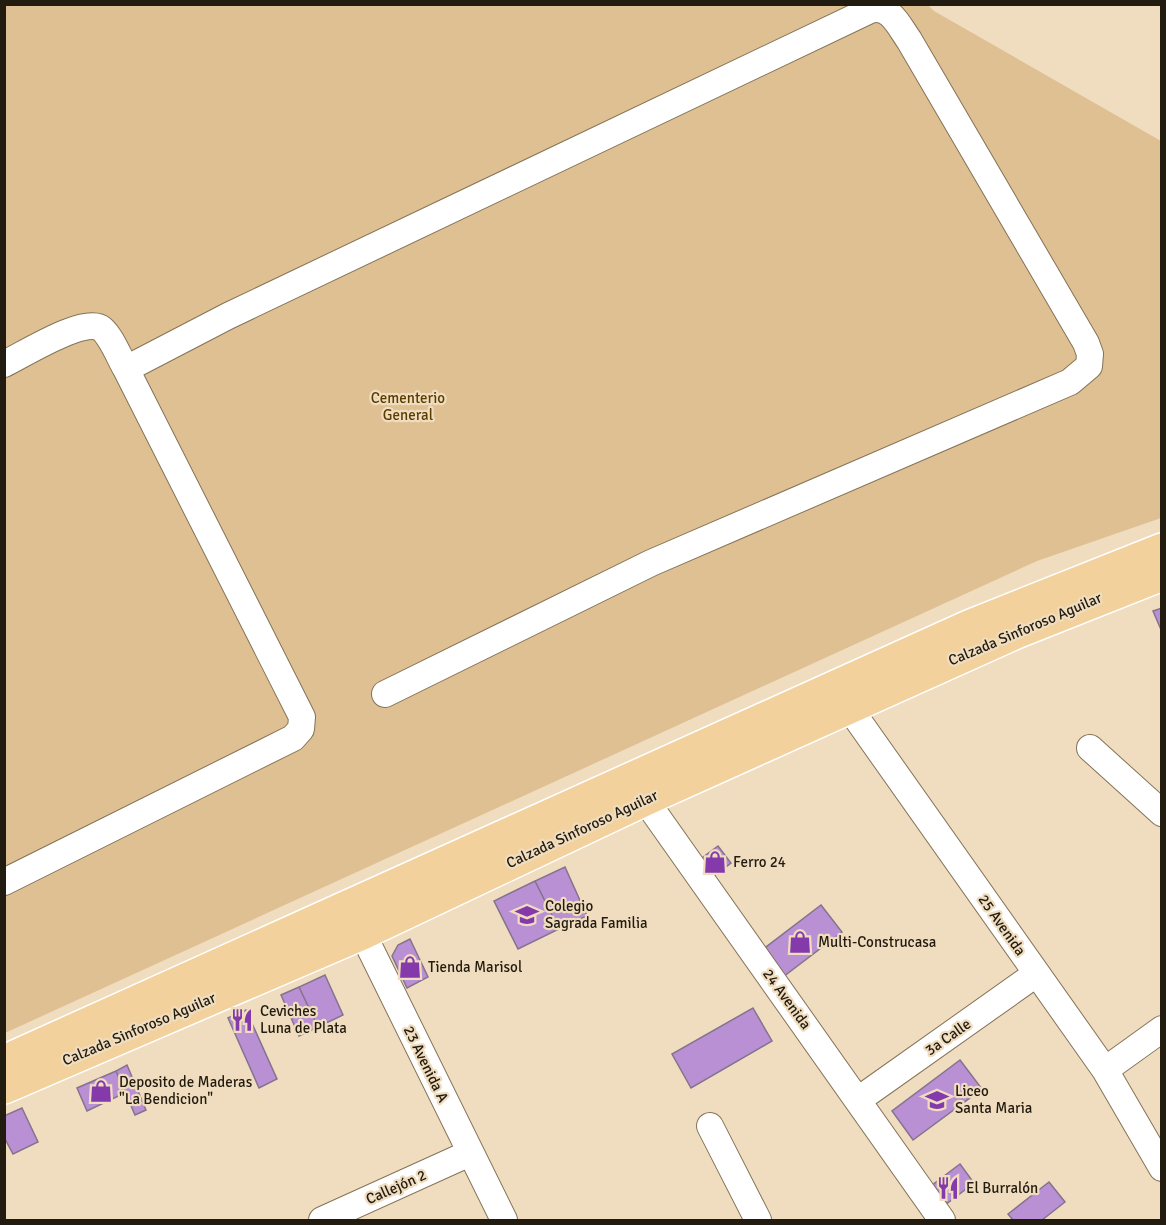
<svg xmlns="http://www.w3.org/2000/svg" width="1166" height="1225" font-family="Signika,sans-serif">
	<style>
		.green { fill: #dfc092 }
		.building { fill: #b990d3; stroke: #84738e; stroke-width: 1.5 }
		.lines { fill: none; stroke-linecap: round; stroke-linejoin: round }
		.minor-casing { stroke: #847358; stroke-width: 28 }
		.major-casing { stroke: #fff; stroke-width: 36 }
		.minor { stroke: #fff; stroke-width: 26 }
		.major { stroke: #f2d19d; stroke-width: 33 }
		.labels { text-anchor: middle; dominant-baseline: central; stroke-width: 4.5; stroke-linejoin: round; paint-order: stroke }
		.park-label { font-size: 15px; fill: #5a3c00; stroke: #f0ddbf }
		.street-label { font-size: 15px; fill: #221b10; stroke: #f0ddbf }
		.poi-label { font-size: 15px; fill: #221b10; stroke: #f0ddbf; text-anchor: start }
	</style>
	<rect width="100%" height="100%" fill="#f0ddbf"/>
	<path class="green" d="M4,5H928L934,11L1161,141V518L1037,561L5,1033Z"/>
	<path class="building" d="M1162,608V632L1153,611Z
		M718,846L731,863L711,878L698,861Z
		M565,867L587,916L559,929L535,881Z
		M535,881L559,929L518,949L494,901Z
		M821,905L842,932L779,980L758,953Z
		M410,939L428,977L407,988L392,956L398,945Z
		M325,975L343,1015L318,1027L299,987Z
		M299,987L318,1027L299,1036L281,995Z
		M753,1008L772,1041L691,1088L672,1054Z
		M246,1010L277,1079L259,1088L228,1018Z
		M960,1060L982,1089L913,1140L892,1111Z
		M127,1065L146,1110L135,1115L116,1071Z
		M116,1071L125,1093L87,1111L77,1088Z
		M22,1108L38,1142L13,1154L4,1137V1116Z
		M960,1164L974,1183L937,1211L923,1192Z
		M1049,1182L1065,1202L1042,1220H1013L1008,1214Z"/>
	<g class="lines">
		<g class="minor-casing">
			<path id="minor" d="M4,364C23,355 86,315 102,329C112,338 119,357 126,369L302,717L301,729L293,738L4,882
				M126,369L228,316L870,10C890,4 899,26 909,40L1086,343L1090,354L1089,366L1070,382L651,563L385,694
				M838,692L1105,1070L1162,1168
				M1090,748L1162,813
				M634,784L942,1220
				M355,918L504,1220
				M1105,1070L1162,1029
				M858,1100L1036,974
				M710,1126L758,1220
				M322,1220L470,1153"/>
		</g>
		<g class="major-casing">
			<path id="major" d="M4,1062L971,626L1162,550
				M4,1087L362,933L645,799L1016,632L1162,574"/>
		</g>
		<use href="#minor" class="minor"/>
		<use href="#major" class="major"/>
	</g>
	<defs>
		<g id="shop-bare" transform="scale(1.8)"><path d="M-5-2.5h2.3a2.7 3.5 0 0 1 5.4 0H5L5.5 6h-11ZM-1.5-2.5h3a1.5 2.3 0 0 0-3 0Z" fill="#843aab" stroke="#f0ddbf" stroke-width="2.5" paint-order="stroke"/></g>
		<g id="school-bare" transform="scale(1.8)"><path d="M0-5L7-2L0 1L-7-2ZM-4 1L0 2.5L4 1V4Q0 6-4 4Z" fill="#843aab" stroke="#f0ddbf" stroke-width="2.5" paint-order="stroke"/></g>
		<g id="restaurant-bare" transform="scale(1.8)"><path d="M-5-6h1v4h1v-4h1v4h1v-4h1v5L-1.5 .5V6h-2V.5L-5-1ZM5-6V6H3V1.5H1.5Q1.5-4 5-6Z" fill="#843aab" stroke="#f0ddbf" stroke-width="2.5" paint-order="stroke"/></g>
		<g id="university-bare" transform="scale(1.8)"><path d="M0-5L7-2L0 1L-7-2ZM-4 1L0 2.5L4 1V4Q0 6-4 4Z" fill="#843aab" stroke="#f0ddbf" stroke-width="2.5" paint-order="stroke"/></g>
	</defs>
	<g fill-rule="evenodd">
		<use href="#shop-bare" x="715" y="862"/>
		<use href="#school-bare" x="527" y="915"/>
		<use href="#shop-bare" x="800" y="942"/>
		<use href="#shop-bare" x="410" y="967"/>
		<use href="#restaurant-bare" x="242" y="1020"/>
		<use href="#shop-bare" x="101" y="1091"/>
		<use href="#university-bare" x="937" y="1100"/>
		<use href="#restaurant-bare" x="948" y="1188"/>
	</g>
	<g class="labels">
		<g class="park-label">
			<text x="408" y="398">Cementerio<tspan x="408" dy="17">General</tspan></text>
		</g>
		<g class="street-label">
			<text transform="translate(1025 629) rotate(-23)">Calzada Sinforoso Aguilar</text>
			<text transform="translate(582 829) rotate(-25)">Calzada Sinforoso Aguilar</text>
			<text transform="translate(1002 925) rotate(55)">25 Avenida</text>
			<text transform="translate(787 999) rotate(54)">24 Avenida</text>
			<text transform="translate(139 1029) rotate(-23)">Calzada Sinforoso Aguilar</text>
			<text transform="translate(948 1037) rotate(-35)">3a Calle</text>
			<text transform="translate(426 1064) rotate(64)">23 Avenida A</text>
			<text transform="translate(396 1187) rotate(-24)">Callejón 2</text>
		</g>
		<g class="poi-label">
			<text x="733" y="862">Ferro 24</text>
			<text x="545" y="906">Colegio<tspan x="545" dy="17">Sagrada Familia</tspan></text>
			<text x="818" y="942">Multi-Construcasa</text>
			<text x="428" y="967">Tienda Marisol</text>
			<text x="260" y="1011">Ceviches<tspan x="260" dy="17">Luna de Plata</tspan></text>
			<text x="119" y="1082">Deposito de Maderas<tspan x="119" dy="17">"La Bendicion"</tspan></text>
			<text x="955" y="1091">Liceo<tspan x="955" dy="17">Santa Maria</tspan></text>
			<text x="966" y="1188">El Burralón</text>
		</g>
	</g>
	<rect width="1166" height="1225" fill="none" stroke="#221b10" stroke-width="12"/>
</svg>
